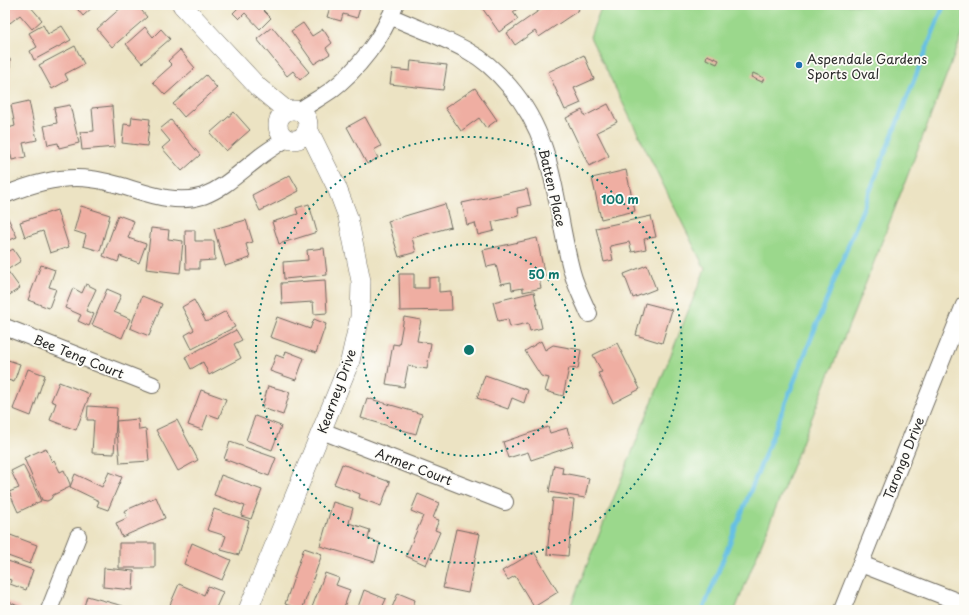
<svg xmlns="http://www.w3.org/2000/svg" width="969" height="615" font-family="'Playpen Sans',sans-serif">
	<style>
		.green { fill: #9bd88c; stroke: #63825c }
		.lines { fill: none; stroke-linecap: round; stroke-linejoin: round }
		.stream { stroke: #66c0e4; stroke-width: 4.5 }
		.building { fill: #efaea2 }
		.minor-casing { stroke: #6f6b60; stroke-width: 18 }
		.tertiary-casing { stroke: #6f6b60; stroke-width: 20 }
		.minor { stroke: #fff; stroke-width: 16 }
		.tertiary { stroke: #fff; stroke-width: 19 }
		.ring { fill: none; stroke: #0f766e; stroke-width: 2; stroke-dasharray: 2 4 }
		.poi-dot { fill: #1f6fb2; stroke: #fdfcf7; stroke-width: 1.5 }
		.labels { text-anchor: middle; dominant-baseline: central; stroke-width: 3.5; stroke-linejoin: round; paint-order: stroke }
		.poi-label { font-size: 13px; fill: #2b2b2b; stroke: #fdfcf7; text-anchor: start }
		.street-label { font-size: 13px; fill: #2b2b2b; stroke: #fdfcf7 }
		.centre { fill: #0f766e; stroke: #fdfcf7; stroke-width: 2 }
		.ring-label { font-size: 12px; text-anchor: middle; font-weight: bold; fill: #0f766e; stroke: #fdfcf7; stroke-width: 3.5; stroke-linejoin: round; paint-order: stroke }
	</style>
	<rect width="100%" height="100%" fill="#fdfcf7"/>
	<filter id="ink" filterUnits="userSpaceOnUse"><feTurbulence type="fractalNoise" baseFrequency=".025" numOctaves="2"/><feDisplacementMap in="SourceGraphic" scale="8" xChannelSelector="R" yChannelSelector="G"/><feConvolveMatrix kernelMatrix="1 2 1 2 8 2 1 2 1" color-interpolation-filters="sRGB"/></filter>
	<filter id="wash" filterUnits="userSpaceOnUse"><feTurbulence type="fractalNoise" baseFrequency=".012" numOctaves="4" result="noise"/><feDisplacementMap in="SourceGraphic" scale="16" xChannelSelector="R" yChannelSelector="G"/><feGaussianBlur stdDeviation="0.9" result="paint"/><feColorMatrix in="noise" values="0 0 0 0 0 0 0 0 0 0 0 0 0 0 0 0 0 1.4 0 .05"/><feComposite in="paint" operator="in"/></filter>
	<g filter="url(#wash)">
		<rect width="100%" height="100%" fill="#ece3c3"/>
		<path class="green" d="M602,5H964V30L869,275L735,610H569L705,269L590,37Z"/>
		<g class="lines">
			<path class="stream" d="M703,610L944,5"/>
		</g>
		<g id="blocks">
			<path class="building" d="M6,5H29L42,20L32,29L20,15L10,23L5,17Z
				M74,5H95L83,16Z
				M124,5H137L147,17L112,47L97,29Z
				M241,5H269L263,10L271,18L260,29L245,13L239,19L233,13Z
				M325,5H361L357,18L343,14L341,21L327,17L330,7Z
				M480,5H523L513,12L518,19L499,32Z
				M547,5H576L579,10L539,37L535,31L515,45L507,33Z
				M303,23L312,36L323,29L332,43L326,48L330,54L314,64L291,31Z
				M43,25L48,34L62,26L71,40L34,60L30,51L37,47L29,33Z
				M145,27L153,37L161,29L170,39L142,63L126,44Z
				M272,27L309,72L300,80L293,71L287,76L257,39Z
				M75,46L84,64L65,74L68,80L52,89L39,65Z
				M180,50L195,68L165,95L153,82L172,65L168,61Z
				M584,55L594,79L574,88L581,103L565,110L548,72Z
				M707,55L719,60L717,64L706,59Z
				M5,59H10V91H5Z
				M411,61L447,65L443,90L390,84L392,69L410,71Z
				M753,73L764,78L762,82L751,77Z
				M206,75L217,88L184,117L173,104Z
				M475,88L497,120L486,128L479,118L461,131L445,108Z
				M29,101L37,140L23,143L26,157L12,160L5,129L15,126L11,105Z
				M608,104L617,122L597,132L609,156L589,166L566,118L582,110L585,116Z
				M70,105L79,143L59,148L58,143L48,145L44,126L57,123L54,108Z
				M112,106L115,147L82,150L80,132L94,131L92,108Z
				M234,112L250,130L226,151L210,133Z
				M132,117L150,119L147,146L122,143L124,124L131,125Z
				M365,117L381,146L374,150L378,158L367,164L347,127Z
				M171,120L200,155L182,171L162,148L170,141L160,129Z
				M5,153L10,164L5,166Z
				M626,170L635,211L601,219L592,178Z
				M290,175L299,191L260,211L252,195Z
				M527,189L531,205L518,208L519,216L492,222L494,231L478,235L475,223L467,225L462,203Z
				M309,204L317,232L279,244L272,222L298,214L296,208Z
				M445,204L451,227L412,238L416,252L399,257L388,221Z
				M81,206L110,215L100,251L83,246L86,235L74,231Z
				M57,210L69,247L50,253L43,231L25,237L20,222Z
				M118,215L134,221L128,238L146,244L139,263L120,256L118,262L103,256Z
				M7,216L17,237L5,242V217Z
				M651,216L656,237L644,239L646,249L632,252L629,242L610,246L613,260L604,262L596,228Z
				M246,220L253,242L246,244L250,258L225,266L214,229Z
				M151,228L169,230L168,239L183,241L180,273L146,269Z
				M185,230H195V241H214L215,260L199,261V269H186Z
				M537,238L545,277L539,278L541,288L523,292V288L512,290L511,282L501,284L496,265L487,267L483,250Z
				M324,248L327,275L284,279L283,262L308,260L307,250Z
				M13,249L21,261L7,270L20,288L5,298V254Z
				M41,265L55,270L49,287L56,289L49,308L28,300Z
				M647,265L656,289L633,298L624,274Z
				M399,274H414V288H429V278L439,277V292L451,291L452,310L400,311Z
				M325,280L327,313L314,314L313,302L282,304L281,283Z
				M86,284L96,289L86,311L94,314L89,326L78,321L81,315L65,308L73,288L82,293Z
				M107,289L121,295L114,312L130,319L122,338L92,325Z
				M534,292L542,328L530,331L528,323L510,327L508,319L498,321L493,302Z
				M142,296L162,304L149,336L130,328Z
				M194,300L206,322L226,311L235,327L192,349L185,335L194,330L182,307Z
				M645,303L672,310L662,343L636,335Z
				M277,317L310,329L314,319L326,324L316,353L270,337Z
				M404,317L421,320L417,341L431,343L427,369L408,366L404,387L386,384L393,344L399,345Z
				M236,330L242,340L234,344L241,358L209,375L203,362L191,369L185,357Z
				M541,341L545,350L553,345L581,350L578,369L569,368L563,396L545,391L549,378L541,376L525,351Z
				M617,343L640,389L613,403L598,373L602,372L593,355Z
				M286,351L304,358L296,380L270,371L276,355L284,358Z
				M5,359L20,364L14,382L8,380L5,387Z
				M28,369L45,375L31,416L13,409Z
				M485,375L528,390L524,403L512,398L508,409L477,398Z
				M59,382L90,394L76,430L50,420L56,403L51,401Z
				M268,386L290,392L283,415L262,408Z
				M201,390L226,399L219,418L208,414L202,430L188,425Z
				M367,398L422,414L416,434L361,418Z
				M88,406L117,408L114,454L92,453L94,420H87Z
				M255,416L281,426L272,450L246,440Z
				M138,419L139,430L146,429L149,461L120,463L116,421Z
				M177,420L198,460L178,471L156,430Z
				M548,427L550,433L567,428L573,446L531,460L528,452L508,458L503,442Z
				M230,442L276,458L269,476L224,459Z
				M46,448L52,462L54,460L60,472L64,470L70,484V487L53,495L51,499L47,501L42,500L24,458Z
				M342,464L390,482L381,506L359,498L360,494L334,484Z
				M23,465L41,501L18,512L9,492L19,488L11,471Z
				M554,465L563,467L562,473L589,478L585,498L549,492Z
				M109,472L122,477L108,510L97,506L99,501L70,487L75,474L102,487Z
				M221,475L262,490L251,519L241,516L245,506L214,495Z
				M418,494L439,503L433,518L439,520L435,530L440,532L426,565L406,556L423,516L411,511Z
				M156,497L165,518L122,537L116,523L127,518L124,511Z
				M553,498L574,500L568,556L547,554Z
				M333,502L353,508L349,523L370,530L368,539L380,543L375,562L320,546Z
				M214,509L249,521L239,555L221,550L226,536L207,530Z
				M456,529L480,534L468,593L443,588Z
				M5,533L37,545L30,564L5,555Z
				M119,543H155V568H119Z
				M192,543L231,560L222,580L184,564Z
				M304,548L322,554L302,610L285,604Z
				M534,552L558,592L534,607L515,576L508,580L502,571Z
				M5,560L33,570L26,590L10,584L11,580L5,578Z
				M104,568L134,571L133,590L103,587Z
				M325,573L339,578L336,585L350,590L343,610H311Z
				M179,584L204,595L208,586L223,592L215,610H176L169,607Z
				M364,590L386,599L381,610H357Z
				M398,593L415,600L413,607L421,610H391Z
				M87,596L123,606L122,610H83Z
				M5,600L20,607L19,610H5Z"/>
		</g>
	</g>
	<g filter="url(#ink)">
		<use href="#blocks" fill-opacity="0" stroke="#6f6b60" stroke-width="1"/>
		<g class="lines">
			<g class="minor-casing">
				<path id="minor" d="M390,16C416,28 443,37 468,51C483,59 498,73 509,86C557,141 554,206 572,272C576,287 583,300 589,314
					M299,111C309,104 320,98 330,91C358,70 383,37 395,5
					M5,195C31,184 62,175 91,179C128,183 166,208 203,196C224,188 239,173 256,160C265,152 276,146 286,139
					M5,327L153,385
					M322,431L505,502
					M861,564L964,604
					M49,610L78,536
					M842,610L964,305"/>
			</g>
			<g class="tertiary-casing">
				<path id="tertiary" d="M182,5L258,87L287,111
					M278 125a15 15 0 1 1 30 0a15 15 0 1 1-30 0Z
					M248,610L350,361L360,317L361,281L348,217L337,188L308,129"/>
			</g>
			<use href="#minor" class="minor"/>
			<use href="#tertiary" class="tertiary"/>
		</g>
	</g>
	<g class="ring">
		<circle cx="469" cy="350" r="106"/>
		<circle cx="469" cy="350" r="213"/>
	</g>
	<circle class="poi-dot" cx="799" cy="65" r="4"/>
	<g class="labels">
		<g class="poi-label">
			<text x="807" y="58">Aspendale Gardens<tspan x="807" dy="15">Sports Oval</tspan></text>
		</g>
		<g class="street-label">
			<text transform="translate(553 188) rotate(77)">Batten Place</text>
			<text transform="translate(79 356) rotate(22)">Bee Teng Court</text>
			<text transform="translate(336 391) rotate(-70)">Kearney Drive</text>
			<text transform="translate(903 458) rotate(-68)">Tarongo Drive</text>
			<text transform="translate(414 466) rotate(21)">Armer Court</text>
		</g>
	</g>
	<circle cx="469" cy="350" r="6" class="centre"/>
	<g class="ring-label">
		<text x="620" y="204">100 m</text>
		<text x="544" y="279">50 m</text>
	</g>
	<rect width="969" height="615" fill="none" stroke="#fdfcf7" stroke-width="20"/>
</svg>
